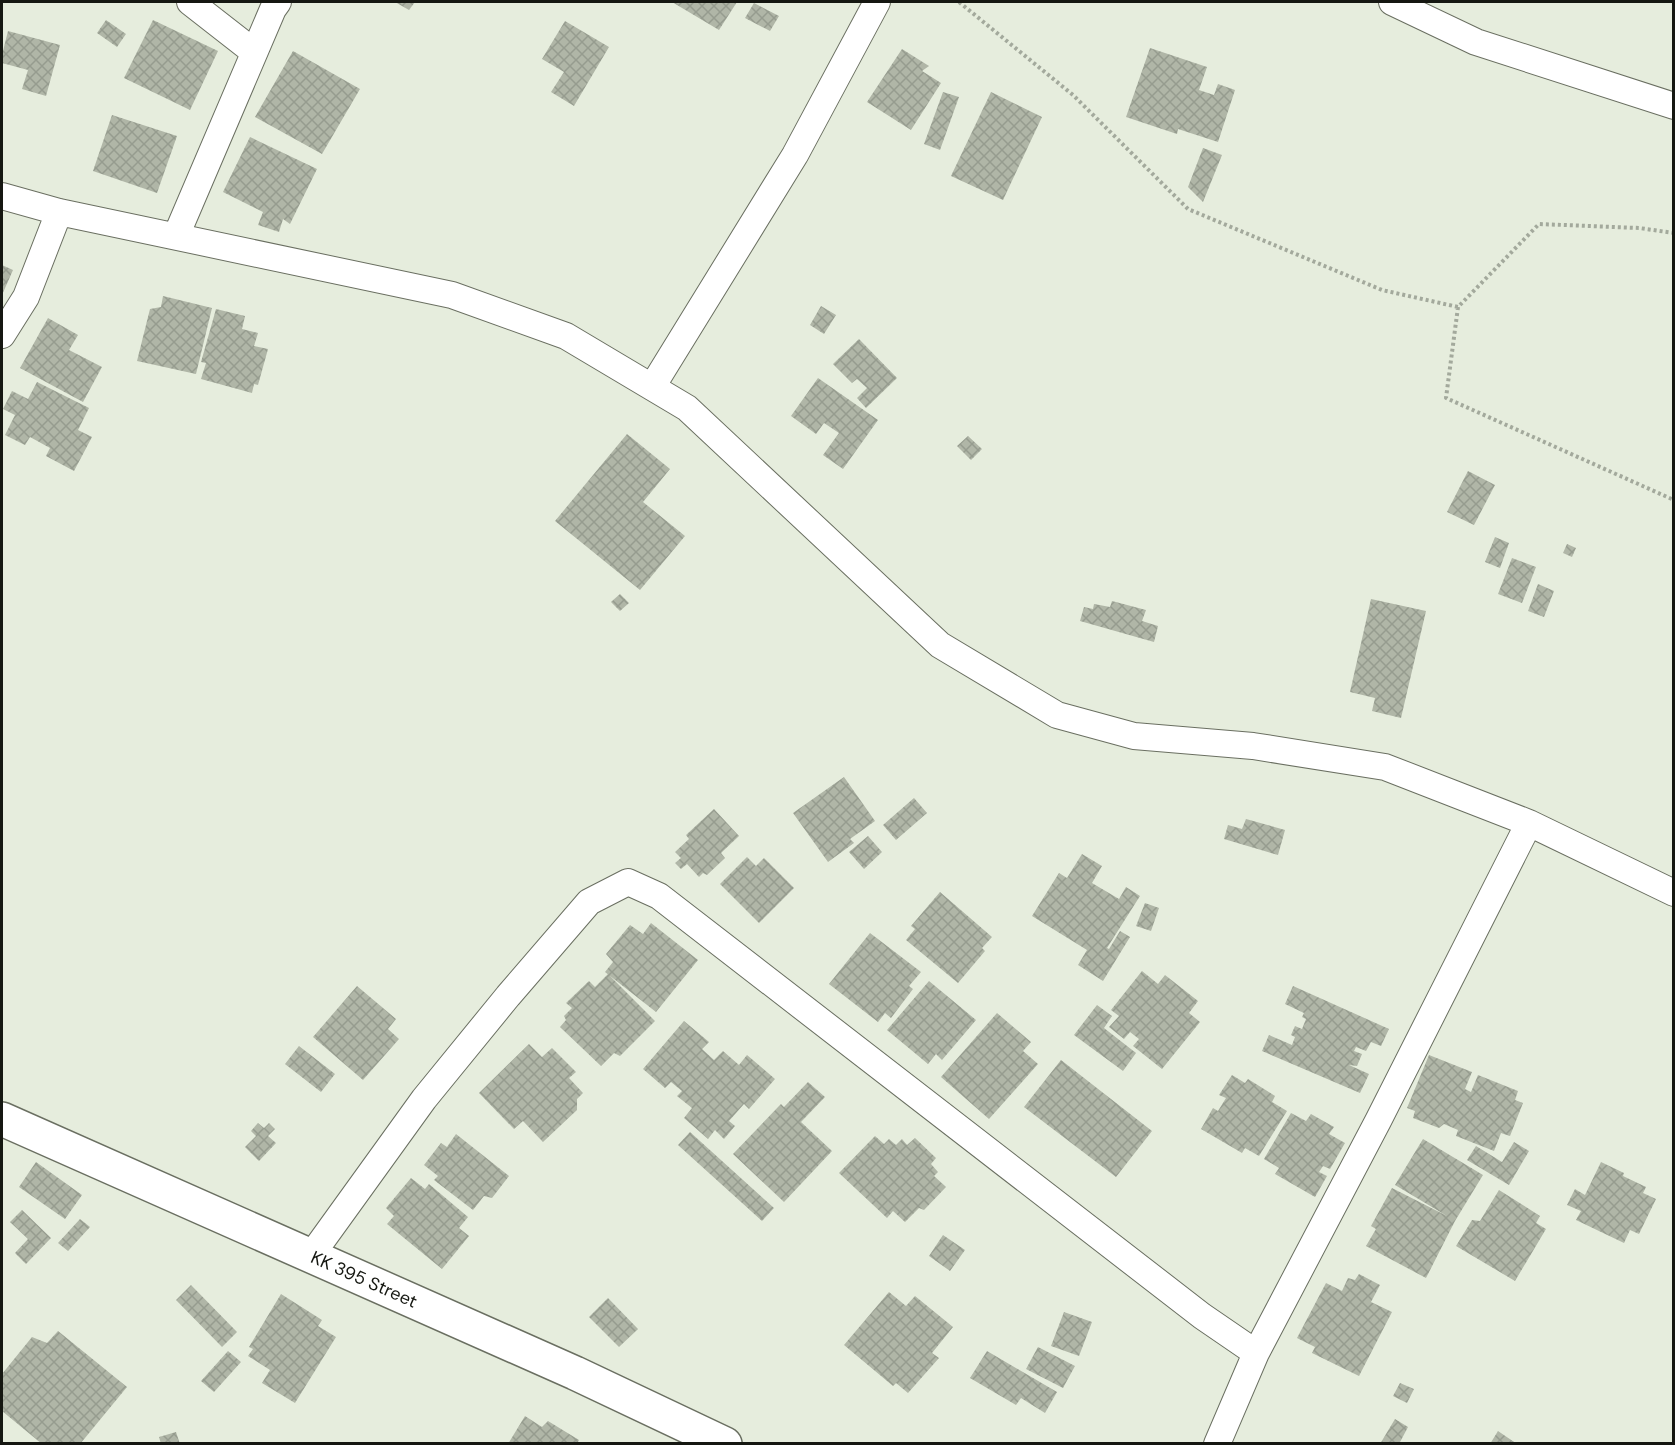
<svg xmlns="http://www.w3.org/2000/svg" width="1675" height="1445" font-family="'DM Sans',sans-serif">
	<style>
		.building { fill: url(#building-cross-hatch) }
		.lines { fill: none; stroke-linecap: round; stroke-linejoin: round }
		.street-casing { stroke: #6a6f61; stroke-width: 28 }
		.secondary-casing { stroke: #6a6f61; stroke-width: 36 }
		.path { stroke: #a3a99c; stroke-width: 4; stroke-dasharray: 3 3; stroke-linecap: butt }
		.street { stroke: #fff; stroke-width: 26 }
		.secondary { stroke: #fff; stroke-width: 33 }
		.labels { text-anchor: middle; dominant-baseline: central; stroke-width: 4.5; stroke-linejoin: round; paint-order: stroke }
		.street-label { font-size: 18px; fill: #151711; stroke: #e6eddd }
	</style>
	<defs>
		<pattern id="building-cross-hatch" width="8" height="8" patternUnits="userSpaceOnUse" patternTransform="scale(1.5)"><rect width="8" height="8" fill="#b0b6a7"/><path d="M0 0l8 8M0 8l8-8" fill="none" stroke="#969c8f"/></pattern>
	</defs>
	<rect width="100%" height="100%" fill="#e6eddd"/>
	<path class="building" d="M395,2H415L409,10Z
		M672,2H737L719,30Z
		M754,3L779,16L770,31L745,18Z
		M106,20L126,34L117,47L97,33Z
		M153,20L218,51L190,110L124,78Z
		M565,21L609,47L574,106L551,92L564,72L542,59Z
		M8,31L60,45L46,96L22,89L28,70L2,63V55Z
		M1150,48L1207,67L1199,90L1214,95L1218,84L1235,90L1218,142L1178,129L1177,134L1126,117Z
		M902,49L929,66L922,71L941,83L911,130L867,102Z
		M293,51L360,89L322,154L255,117Z
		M943,92L959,97L940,150L924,144Z
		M991,92L1042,117L1003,200L951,176Z
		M112,115L177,136L157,193L93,171Z
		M250,137L317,169L290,224L283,219L279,232L258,225L263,212L223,192Z
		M1203,148L1222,155L1203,202L1188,187Z
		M2,265L13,270L2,295Z
		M163,296L212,308L196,374L137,361L150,309L161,307Z
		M821,306L836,315L824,334L810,325Z
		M216,309L245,316L242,329L258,333L254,346L268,349L258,385L254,384L252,393L201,379L206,363L201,362Z
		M48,318L78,335L69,350L102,367L83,402L20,368Z
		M859,339L897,378L866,408L857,398L867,388L857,379L852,383L833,364Z
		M818,378L878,420L843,469L823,455L839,433L824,423L816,434L791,416Z
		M37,382L89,408L78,430L92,437L74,471L46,456L50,448L30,437L25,445L5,435L15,415L3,409L12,391L28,399Z
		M627,434L670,469L643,502L685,536L640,590L555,521Z
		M968,436L982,449L971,460L957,446Z
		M1468,471L1495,485L1474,525L1447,512Z
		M1495,537L1509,543L1500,568L1485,562Z
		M1567,544L1576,548L1572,557L1563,553Z
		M1512,558L1536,567L1522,603L1498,594Z
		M1538,584L1554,591L1544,617L1528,611Z
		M620,594L629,603L620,611L611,602Z
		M1371,599L1426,611L1401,718L1372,711L1375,698L1350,692Z
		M1112,601L1146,610L1142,621L1158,626L1154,642L1080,621L1084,607L1093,609L1094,604L1110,607Z
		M844,777L875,821L850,839L854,843L828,862L793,813Z
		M914,798L927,813L896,840L883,825Z
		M714,809L739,836L721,853L725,858L707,875L703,873L699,877L687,864L681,869L675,863L681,858L675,852L689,839L686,835Z
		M1246,819L1285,830L1278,855L1224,839L1228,825L1242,829Z
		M868,836L882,852L864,869L849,852Z
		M1082,854L1102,866L1092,883L1119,899L1126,887L1140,896L1107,948L1109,949L1120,931L1130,937L1103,981L1078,965L1087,950L1032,916L1059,873L1067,878Z
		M747,857L756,866L764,858L794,888L759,923L720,884Z
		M940,892L992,937L982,948L985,951L958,983L906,940L915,929L911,926Z
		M1145,903L1159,908L1151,931L1136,926Z
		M651,923L698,960L656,1012L605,972L613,962L606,954L630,925L643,934Z
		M870,933L921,972L909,986L913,989L891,1018L885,1013L878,1022L829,984Z
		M1142,971L1158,984L1165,975L1198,1001L1189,1013L1200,1022L1162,1069L1133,1046L1139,1039L1130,1032L1124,1039L1109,1027L1119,1016L1111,1010Z
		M608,974L655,1021L620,1056L614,1053L601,1066L560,1027L566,1020L564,1016L572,1008L566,1003L589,981L595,987Z
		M929,981L976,1020L942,1060L936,1054L928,1064L887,1030Z
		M357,986L396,1019L388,1029L399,1039L363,1080L313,1037Z
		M1293,986L1389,1029L1381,1046L1371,1042L1366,1051L1356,1047L1354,1051L1362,1054L1357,1066L1349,1065L1369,1074L1360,1093L1262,1051L1269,1035L1292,1045L1295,1037L1291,1035L1295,1026L1302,1029L1306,1019L1302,1017L1304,1013L1285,1004Z
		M1097,1005L1112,1016L1104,1028L1136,1053L1123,1071L1074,1035Z
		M997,1013L1031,1042L1023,1051L1038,1064L989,1119L941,1077Z
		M684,1021L709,1042L702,1049L714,1060L723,1051L739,1065L747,1055L775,1079L749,1109L744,1104L729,1121L735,1126L724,1139L715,1130L708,1139L684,1118L692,1108L677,1096L682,1091L671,1082L665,1088L643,1069Z
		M529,1044L542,1057L552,1048L576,1072L569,1078L583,1093L577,1099V1110L543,1142L523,1121L514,1129L479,1093Z
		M299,1046L335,1074L321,1092L285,1064Z
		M1429,1055L1472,1072L1465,1089L1471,1092L1478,1075L1518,1091L1515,1100L1523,1103L1510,1136L1501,1133L1494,1151L1456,1136L1458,1130L1444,1124L1439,1128L1413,1118L1415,1111L1407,1108Z
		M1061,1060L1152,1131L1116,1177L1024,1107Z
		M1232,1075L1245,1083L1248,1079L1275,1096L1272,1102L1287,1111L1259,1156L1245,1148L1242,1153L1201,1129L1213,1108L1218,1111L1226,1098L1219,1095Z
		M808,1082L825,1097L801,1122L832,1151L784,1202L733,1154L781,1104L784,1107Z
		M1291,1113L1306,1121L1311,1114L1334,1127L1329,1134L1345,1143L1330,1169L1323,1166L1319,1172L1327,1176L1315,1197L1275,1174L1279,1168L1264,1159Z
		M258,1123L264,1128L269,1123L275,1129L268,1136L276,1143L259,1161L245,1147L256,1136L251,1131Z
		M690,1132L774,1208L762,1221L678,1145Z
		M456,1134L509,1176L492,1198L484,1196L473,1210L434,1180L438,1176L424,1165L441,1143L447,1147Z
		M875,1136L884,1144L889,1139L896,1145L902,1139L907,1145L915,1138L936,1158L931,1164L938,1172L934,1176L946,1187L924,1210L919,1208L905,1222L893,1211L887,1218L839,1173Z
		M1423,1139L1483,1175L1455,1221L1426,1278L1366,1246L1376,1229L1371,1226L1392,1188L1447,1216L1395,1185Z
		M1514,1142L1529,1151L1509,1185L1467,1160L1476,1146L1502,1162Z
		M36,1162L82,1195L65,1219L19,1187Z
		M1601,1162L1624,1173L1623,1176L1646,1187L1643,1193L1656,1199L1639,1234L1630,1230L1624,1243L1576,1220L1581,1211L1567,1205L1575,1189L1585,1195Z
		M411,1178L425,1189L429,1184L468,1217L459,1228L469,1236L442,1269L387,1224L394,1216L386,1208Z
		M1499,1190L1540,1216L1536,1223L1546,1229L1515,1281L1456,1246L1472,1220L1480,1221Z
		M22,1210L51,1238L26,1264L15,1253L28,1239L10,1222Z
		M80,1219L90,1227L68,1251L58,1243Z
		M943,1235L965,1250L950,1271L929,1256Z
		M1359,1274L1380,1285L1371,1302L1392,1312L1359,1376L1312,1353L1315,1347L1297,1338L1326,1283L1342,1291L1348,1278L1355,1280Z
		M191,1285L237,1332L222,1347L176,1300Z
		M889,1292L906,1306L915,1296L953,1327L932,1353L939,1358L908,1393L896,1383L893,1386L844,1345Z
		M281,1294L322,1320L318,1326L336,1337L295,1403L262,1383L270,1370L248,1356L253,1349L249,1347Z
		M608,1298L638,1329L619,1347L589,1317Z
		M1064,1312L1092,1322L1079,1356L1051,1346Z
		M58,1331L127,1387L80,1444H42L2,1411V1374L32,1337L47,1343Z
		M1038,1347L1075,1366L1063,1388L1026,1369Z
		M228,1351L241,1362L214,1392L201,1381Z
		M987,1351L1057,1392L1045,1413L1021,1398L1016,1405L970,1378Z
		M1400,1383L1414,1389L1407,1403L1393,1396Z
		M525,1416L542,1427L548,1421L579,1440L577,1444H508Z
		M1395,1419L1408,1427L1399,1444H1380Z
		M1498,1431L1517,1444H1490Z
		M176,1432L180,1444H161L159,1437Z"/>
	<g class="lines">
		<g class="street-casing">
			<path id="street" d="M190,2L254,52
				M1392,2L1476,42L1674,106
				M2,196L59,212L452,295L566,336L687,408L940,645L1057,715L1134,736L1253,746L1385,767L1529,823L1674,893
				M176,236L273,9L278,2
				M2,335L26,297L59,212
				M652,387L795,155L877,2
				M310,1257L424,1099L508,996L589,902L628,882L659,896L1202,1316L1256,1353
				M1217,1444L1256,1353L1378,1121L1529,823"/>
		</g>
		<g class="secondary-casing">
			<g id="secondary">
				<path id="s1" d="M2,1119L575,1373L725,1444"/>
			</g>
		</g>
		<path class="path" d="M959,2L1073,95L1188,209L1382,290L1458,307L1539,224L1639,228L1674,233
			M1458,307L1446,398L1674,500"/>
		<use href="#street" class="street"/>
		<use href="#secondary" class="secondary"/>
	</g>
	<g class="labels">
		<g class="street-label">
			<text stroke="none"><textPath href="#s1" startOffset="396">KK 395 Street</textPath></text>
		</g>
	</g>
	<rect width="1675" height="1445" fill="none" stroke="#151711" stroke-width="6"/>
</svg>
